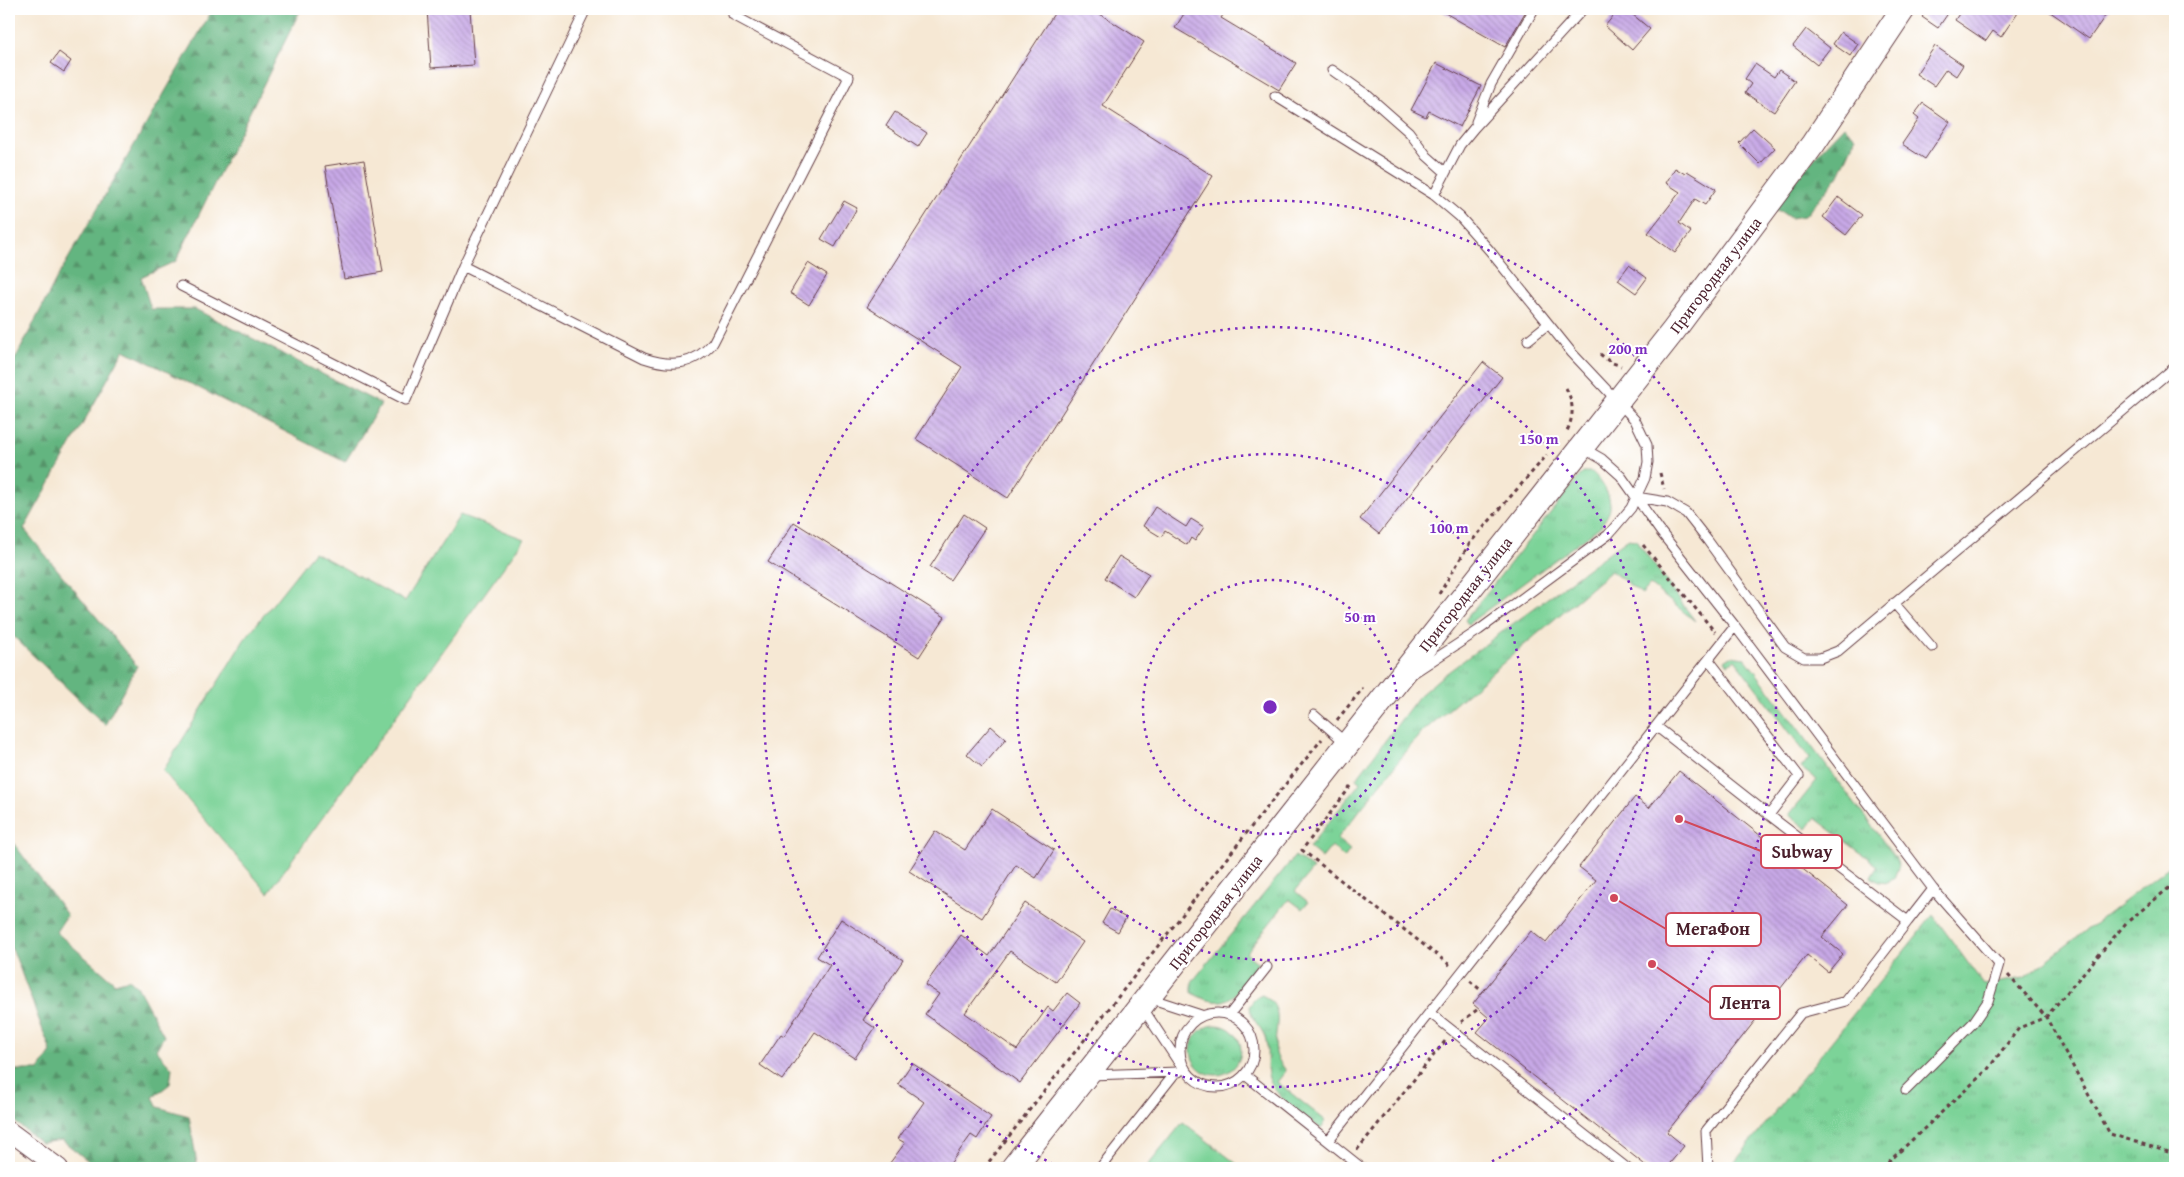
<svg xmlns="http://www.w3.org/2000/svg" width="2184" height="1177" font-family="'Gentium Book Plus',serif">
	<style>
		.grass { fill: url(#grass-tufts); stroke: #627962 }
		.forest { fill: url(#forest-firs); stroke: #576a56 }
		.green { fill: #7bd398; stroke: #627962 }
		.building { fill: url(#building-back-hatch) }
		.lines { fill: none; stroke-linecap: round; stroke-linejoin: round }
		.lane-casing { stroke: #643d44; stroke-width: 11 }
		.street-casing { stroke: #643d44; stroke-width: 20 }
		.secondary-casing { stroke: #643d44; stroke-width: 26 }
		.path { stroke: #643d44; stroke-width: 3; stroke-dasharray: 4 4; stroke-linecap: butt }
		.lane { stroke: #fff; stroke-width: 9 }
		.street { stroke: #fff; stroke-width: 18 }
		.secondary { stroke: #fff; stroke-width: 24 }
		.ring { fill: none; stroke: #7b2cbf; stroke-width: 2.5; stroke-dasharray: 2.5 5 }
		.labels { text-anchor: middle; dominant-baseline: central; stroke-width: 4; stroke-linejoin: round; paint-order: stroke }
		.street-label { font-size: 16px; fill: #4a1f2b; stroke: #fff }
		.centre { fill: #7b2cbf; stroke: #fff; stroke-width: 2.5 }
		.ring-label { font-size: 15px; text-anchor: middle; font-weight: bold; fill: #7b2cbf; stroke: #fff; stroke-width: 4; stroke-linejoin: round; paint-order: stroke }
		.leader { fill: none; stroke: #d1495b; stroke-width: 2 }
		.callout-dot { fill: #d1495b; stroke: #fff; stroke-width: 2 }
		.callout { fill: #fff; stroke: #d1495b; stroke-width: 2 }
		.callout-label { font-size: 18px; text-anchor: middle; font-weight: bold; fill: #4a1f2b }
	</style>
	<defs>
		<pattern id="grass-tufts" width="24" height="20" patternUnits="userSpaceOnUse" patternTransform="scale(1.25)"><rect width="24" height="20" fill="#7bd398"/><path d="M3 7l-1-3M5 7V3M7 7l1-3M15 17l-1-3M17 17v-4M19 17l1-3" fill="none" stroke="#6cb583"/></pattern>
		<pattern id="forest-firs" width="22" height="20" patternUnits="userSpaceOnUse" patternTransform="scale(1.25)"><rect width="22" height="20" fill="#64b580"/><path d="M5 1l3.5 6h-7zM16 11l3.5 6h-7z" fill="#549369"/></pattern>
		<pattern id="building-back-hatch" width="6" height="6" patternUnits="userSpaceOnUse" patternTransform="scale(1.25)"><rect width="6" height="6" fill="#c8a9e7"/><path d="M-1 5l2 2M0 0l6 6M5-1l2 2" fill="none" stroke="#a489bb"/></pattern>
	</defs>
	<rect width="100%" height="100%" fill="#fff"/>
	<filter id="ink" filterUnits="userSpaceOnUse"><feTurbulence type="fractalNoise" baseFrequency=".02" numOctaves="2"/><feDisplacementMap in="SourceGraphic" scale="10" xChannelSelector="R" yChannelSelector="G"/><feConvolveMatrix kernelMatrix="1 2 1 2 8 2 1 2 1" color-interpolation-filters="sRGB"/></filter>
	<filter id="wash" filterUnits="userSpaceOnUse"><feTurbulence type="fractalNoise" baseFrequency=".0096" numOctaves="4" result="noise"/><feDisplacementMap in="SourceGraphic" scale="20" xChannelSelector="R" yChannelSelector="G"/><feGaussianBlur stdDeviation="1.12" result="paint"/><feColorMatrix in="noise" values="0 0 0 0 0 0 0 0 0 0 0 0 0 0 0 0 0 1.4 0 .05"/><feComposite in="paint" operator="in"/></filter>
	<g filter="url(#wash)">
		<rect width="100%" height="100%" fill="#f6e8d4"/>
		<path class="grass" d="M1583,472H1592C1601,480 1614,499 1609,512C1607,517 1603,522 1601,526L1468,624L1465,620Z
			M1627,539L1636,540L1695,621L1650,585L1642,594L1611,571L1420,734L1337,839L1350,850L1344,858L1332,846L1322,858L1309,847L1360,783L1356,779L1419,696L1440,678Z
			M1731,656L1745,658L1895,857L1899,865L1894,878L1888,883L1879,882L1871,877L1878,866L1815,818L1807,829L1789,815L1817,780L1801,768L1809,758L1735,660L1728,664L1725,660Z
			M1295,856L1313,869L1295,891L1308,902L1302,909L1289,899L1246,953L1258,963C1235,993 1231,1014 1192,993V982Z
			M2175,862V1168H1730L1933,915L1984,985L2024,978Z
			M1262,995C1288,1008 1272,1031 1276,1053C1277,1059 1283,1066 1286,1071L1277,1082L1326,1121L1321,1129C1303,1114 1274,1099 1268,1075C1266,1062 1269,1050 1265,1037C1261,1026 1251,1020 1249,1007L1255,998Z
			M1191 1050a25 25 0 1 1 50 0a25 25 0 1 1-50 0Z"/>
		<path class="forest" d="M213,9H301L176,261L141,277L151,309H195L381,404L345,462L124,350L24,529L137,666L105,725L9,632V371L57,278Z
			M1844,126L1856,137L1839,175L1805,216L1790,218L1780,211H1771L1818,153Z
			M9,837L67,915L56,932L115,983L129,979L137,986L164,1036L156,1050L172,1068L170,1084L153,1097L158,1107L189,1116L197,1164L193,1168H97L62,1140L41,1143L9,1117V1070H39L51,1052L14,953L9,945Z"/>
		<path class="green" d="M460,515L524,539L268,893L163,771L244,640L314,552L405,601Z
			M1183,1122L1242,1168H1146Z"/>
		<g id="blocks">
			<path class="building" d="M427,9H470L474,65L431,68Z
				M1057,9H1092L1144,42L1103,106L1213,176L1008,498L916,439L962,367L867,307Z
				M1187,9H1227L1221,18L1296,63L1279,90L1175,28Z
				M1438,9H1527L1505,47Z
				M1619,9H1626L1650,29L1632,50L1605,26Z
				M1928,9H1951L1938,28L1922,17Z
				M1962,9H2020L2001,37L1993,31L1986,41L1955,20Z
				M2046,9H2110L2089,39Z
				M1806,29L1830,48L1817,65L1793,46Z
				M1841,32L1858,44L1850,56L1833,44Z
				M1935,46L1963,65L1956,76L1946,69L1934,86L1916,74Z
				M59,52L71,61L64,72L51,63Z
				M1436,63L1481,86L1460,127L1429,111L1426,117L1411,110Z
				M1755,64L1774,77L1779,70L1795,81L1774,112L1745,93L1751,84L1745,79Z
				M1923,103L1950,122L1925,159L1902,144L1919,119L1914,115Z
				M895,112L927,133L918,147L886,126Z
				M1753,128L1775,148L1760,164L1739,143Z
				M364,160L383,272L344,279L325,166Z
				M1675,168L1685,174L1687,171L1716,189L1705,205L1695,199L1679,223L1691,232L1675,253L1648,233L1680,192L1666,183Z
				M1838,197L1862,215L1846,235L1823,217Z
				M844,201L857,208L835,247L821,239Z
				M808,263L827,275L809,305L790,293Z
				M1629,265L1647,278L1636,293L1618,280Z
				M1483,362L1502,377L1379,534L1360,519Z
				M1155,507L1186,527L1191,519L1204,527L1195,541L1191,538L1187,545L1165,531L1161,537L1143,526Z
				M964,514L985,528L950,580L930,567Z
				M794,522L945,617L919,657L768,562Z
				M1119,556L1149,574L1134,597L1105,578Z
				M991,726L1006,739L982,767L967,754Z
				M1679,771L1848,905L1822,937L1843,954L1828,972L1807,955L1667,1132L1684,1146L1666,1168H1649L1477,1032L1489,1018L1473,1004L1531,931L1546,943L1596,880L1579,867L1635,797L1649,808Z
				M992,809L1054,850L1036,878L1016,865L982,918L909,871L935,831L965,850Z
				M1025,903L1083,942L1056,982L1010,951L965,1013L1017,1050L1048,1007L1053,1011L1067,993L1080,1003L1020,1083L925,1014L939,994L925,985L961,935L989,956Z
				M1110,909L1126,918L1118,932L1102,923Z
				M841,919L903,960L863,1020L875,1028L855,1058L815,1032L782,1080L760,1065L781,1034L784,1036L830,965L817,957Z
				M912,1063L991,1117L977,1139L971,1135L947,1168H886L905,1143L898,1139L924,1102L898,1084Z"/>
		</g>
	</g>
	<g filter="url(#ink)">
		<use href="#blocks" fill-opacity="0" stroke="#643d44" stroke-width="1"/>
		<g class="lines">
			<g class="lane-casing">
				<path id="lane" d="M1332,70L1367,95L1409,132L1427,156L1445,172
					M1275,96L1434,195L1460,217L1490,251L1572,353L1635,420L1647,445L1648,462L1645,478L1631,508L1608,535L1479,630L1415,672
					M1476,122L1491,84L1534,9
					M1434,195L1460,145L1474,128L1583,9
					M463,266L644,358C671,367 693,366 713,343L849,77L733,15
					M181,286L406,400L463,266L586,9
					M1528,340L1548,324
					M1581,447L1602,459L1621,476L1660,531L1735,626L1933,889L1999,964L1988,1001L1973,1023L1906,1090
					M1636,497L1667,502L1686,513L1708,541L1785,647L1804,658H1820L1838,651L2175,367
					M1894,603L1932,647
					M1314,715L1347,744
					M1657,727L1769,815L1799,776L1709,660
					M1908,921L1933,889
					M1149,998L1201,1015
					M1142,1007L1179,1063
					M1180 1050a37 37 0 1 1 74 0a37 37 0 1 1-74 0Z
					M1430,1013L1627,1168
					M1229,1015L1267,967
					M1090,1075L1179,1072
					M1245,1075L1362,1168
					M1328,1141L1735,626
					M1100,1168L1176,1072
					M1708,1168L1706,1131L1801,1013L1846,1001L1908,921L1769,815"/>
			</g>
			<g class="street-casing">
				<path id="street" d="M9,1131L59,1168"/>
			</g>
			<g class="secondary-casing">
				<path id="secondary" d="M1013,1168L1674,330L1813,144L1903,9"/>
			</g>
			<path class="path" d="M1600,354L1610,362L1621,366
				M1566,388C1574,403 1574,416 1567,431
				M1660,473L1664,489
				M1643,545L1715,632
				M1439,594L1470,543L1547,455
				M1337,720L1363,688
				M1351,786L1302,850L1451,966
				M2008,975L2046,1017L2126,923L2175,883
				M1470,981L1483,992
				M1461,1022L1478,1009
				M1357,1150L1446,1040
				M984,1168L1259,817L1322,739
				M1882,1168L1988,1069L2019,1028L2046,1017L2110,1134L2175,1154"/>
			<use href="#lane" class="lane"/>
			<use href="#street" class="street"/>
			<use href="#secondary" class="secondary"/>
		</g>
	</g>
	<g class="ring">
		<circle cx="1270" cy="707" r="127"/>
		<circle cx="1270" cy="707" r="253"/>
		<circle cx="1270" cy="707" r="380"/>
		<path d="M1060 1167A506 506 0 1 1 1480 1167"/>
	</g>
	<g class="labels">
		<g class="street-label">
			<text transform="translate(1715 275) rotate(-53)">Пригородная улица</text>
			<text transform="translate(1465 594) rotate(-52)">Пригородная улица</text>
			<text transform="translate(1215 912) rotate(-52)">Пригородная улица</text>
		</g>
	</g>
	<circle cx="1270" cy="707" r="8" class="centre"/>
	<g class="ring-label">
		<text x="1628" y="354">200 m</text>
		<text x="1539" y="444">150 m</text>
		<text x="1449" y="533">100 m</text>
		<text x="1360" y="622">50 m</text>
	</g>
	<path class="leader" d="M1679 819L1761 851M1614 898L1666 929M1652 964L1710 1003"/>
	<g class="callout-dot">
		<circle cx="1679" cy="819" r="5"/>
		<circle cx="1614" cy="898" r="5"/>
		<circle cx="1652" cy="964" r="5"/>
	</g>
	<g class="callout">
		<rect x="1761" y="835" width="81" height="33" rx="5"/>
		<rect x="1666" y="913" width="95" height="33" rx="5"/>
		<rect x="1710" y="986" width="70" height="33" rx="5"/>
	</g>
	<g class="callout-label">
		<text x="1802" y="858">Subway</text>
		<text x="1713" y="935">МегаФон</text>
		<text x="1745" y="1009">Лента</text>
	</g>
	<rect width="2184" height="1177" fill="none" stroke="#fff" stroke-width="30"/>
</svg>
